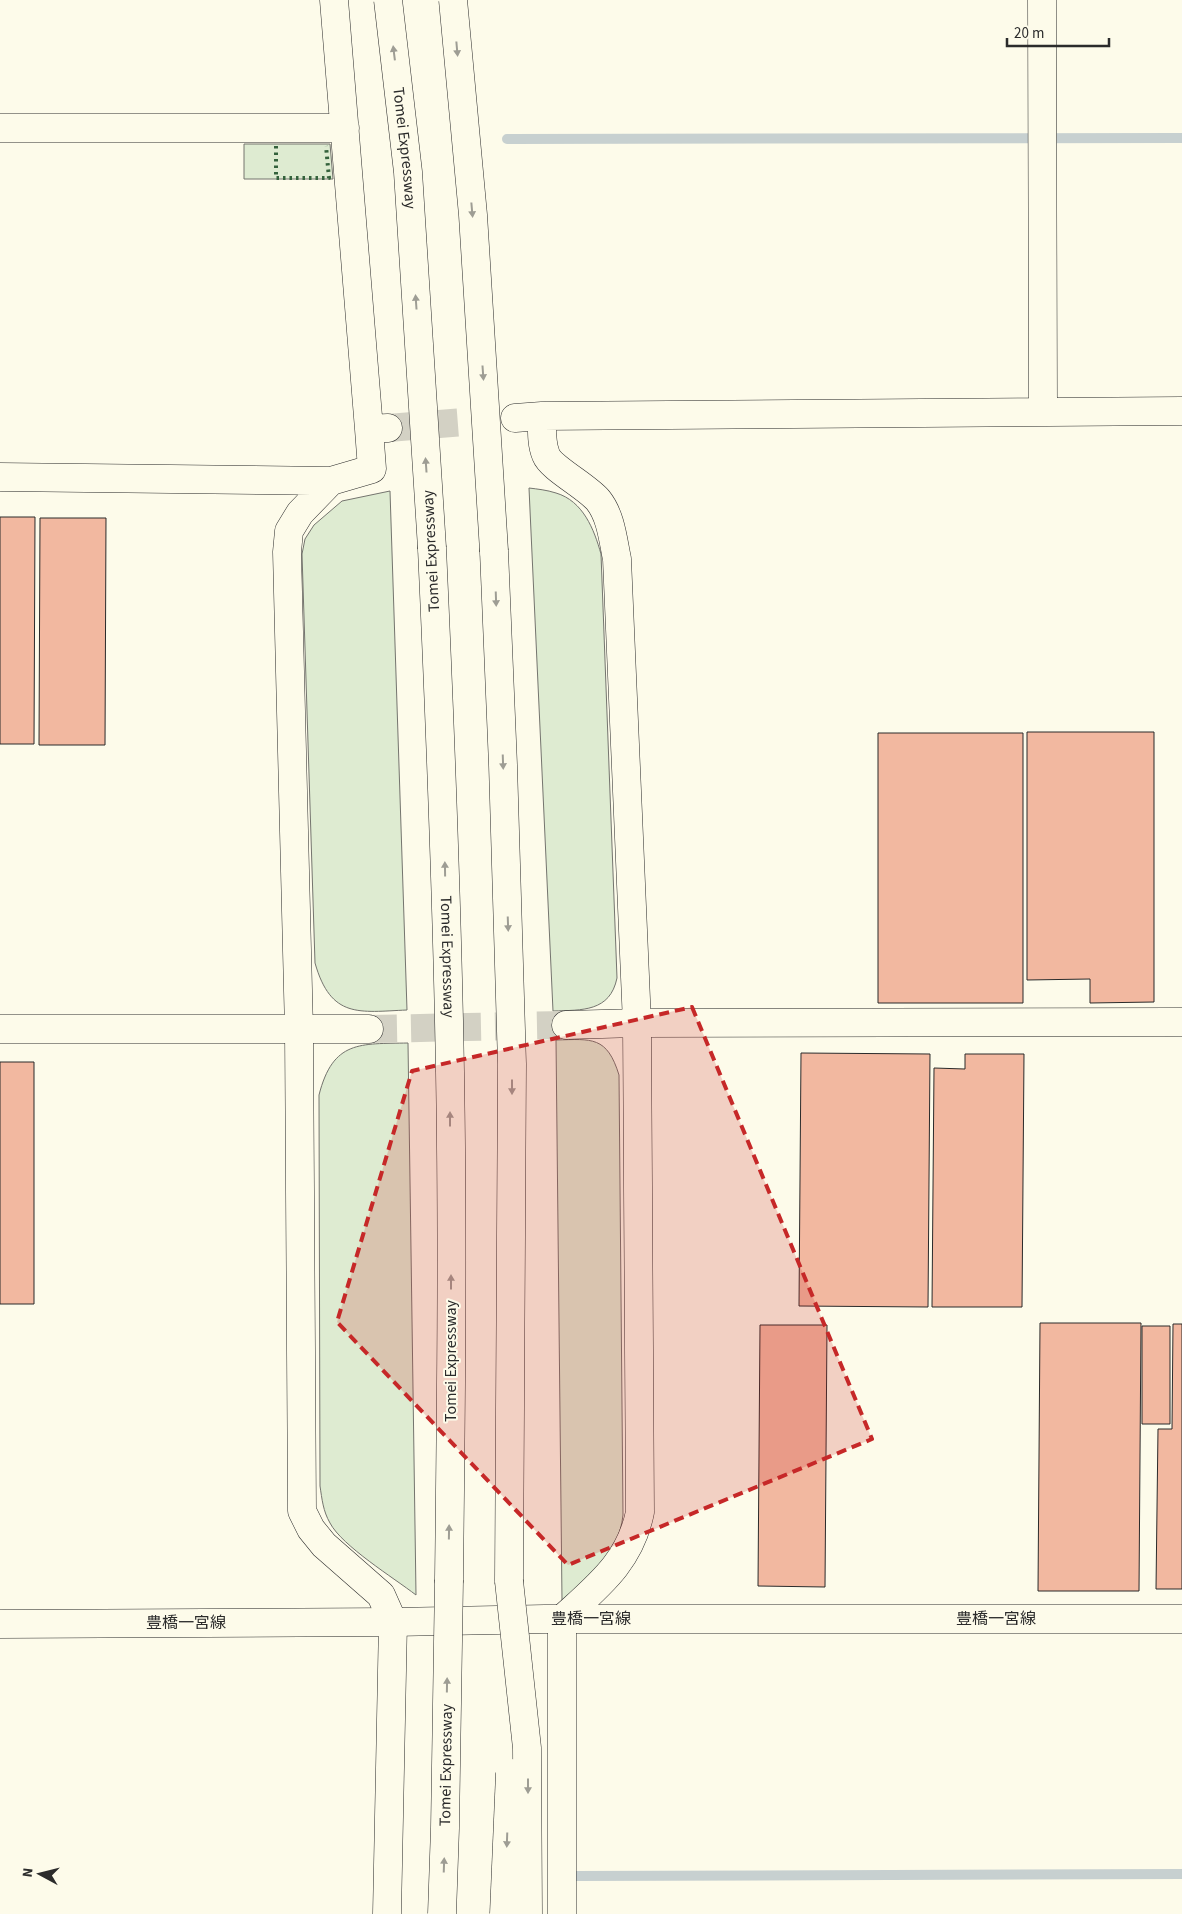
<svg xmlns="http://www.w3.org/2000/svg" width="1182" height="1914" font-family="'Source Sans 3','Noto Sans JP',sans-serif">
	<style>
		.green { fill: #deebd1; stroke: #74746e }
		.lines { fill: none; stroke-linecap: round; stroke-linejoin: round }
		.stream { stroke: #c7d0d0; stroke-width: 10 }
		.building { fill: #f2b8a0; stroke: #2b2b2b }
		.minor-tunnel { stroke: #d3d1c4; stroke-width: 28; stroke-dasharray: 28 14; stroke-linecap: butt }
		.minor-casing { stroke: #2b2b2b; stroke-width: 29 }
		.major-casing { stroke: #2b2b2b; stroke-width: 29 }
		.highway-casing { stroke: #2b2b2b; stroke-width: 29 }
		.minor { stroke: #fdfbea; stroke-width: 28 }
		.major { stroke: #fdfbea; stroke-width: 28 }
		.highway { stroke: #fdfbea; stroke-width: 28 }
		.highway-bridge-casing { stroke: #2b2b2b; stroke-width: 29; stroke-linecap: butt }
		.highway-bridge { stroke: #fdfbea; stroke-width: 28 }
		.hedge { stroke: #34623c; stroke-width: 4; stroke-dasharray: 2.5 4; stroke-linecap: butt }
		.oneway { fill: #9e9d94 }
		.marked { fill: #c62828; fill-opacity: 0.2; stroke: #c62828; stroke-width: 4; stroke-dasharray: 10 6; stroke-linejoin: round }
		.labels { text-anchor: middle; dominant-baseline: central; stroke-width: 4; stroke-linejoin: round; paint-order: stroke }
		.street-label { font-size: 16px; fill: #2b2b2b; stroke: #fdfbea }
	</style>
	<rect width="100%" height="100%" fill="#fdfbea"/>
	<path class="green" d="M244,144H330L333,179H244Z
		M529,488C537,489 547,490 556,493C583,501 594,529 601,554L617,978C610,1012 582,1010 553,1011Z
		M390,491L407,1010C359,1012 331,1019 315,963L302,554L305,539L314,525L342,501Z
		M556,1040C592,1039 607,1036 619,1075L623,1515C619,1554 590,1577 562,1601Z
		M408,1043L416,1595C394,1578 342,1546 330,1523C323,1511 322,1499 320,1486L319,1095C333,1040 360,1044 408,1043Z"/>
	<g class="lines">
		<path class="stream" d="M507,139L1182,138
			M575,1876L1182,1874"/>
	</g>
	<path class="building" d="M0,517H35L34,744H0Z
		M40,518H106L105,745H39Z
		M1027,732H1154V1002L1090,1003V979L1027,980Z
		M878,733H1023V1003H878Z
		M801,1053L930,1054L928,1307L799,1306Z
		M965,1054H1024L1022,1307H932L934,1068L965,1069Z
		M0,1062H34V1304H0Z
		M1040,1323H1141L1139,1591H1038Z
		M1173,1324H1182V1589H1156L1158,1429H1172Z
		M760,1325H827L825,1587L758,1586Z
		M1142,1326H1170V1424H1142Z"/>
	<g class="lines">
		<path class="minor-tunnel" d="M388,428L515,418
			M369,1029L566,1025"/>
		<g class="minor-casing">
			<path id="minor" d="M334,0L369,429
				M1042,0L1043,411
				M0,128H345
				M542,416C542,429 541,443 546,455C551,468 586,486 598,500C611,516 613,540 617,559L637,1023L640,1512C630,1562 598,1586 562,1619V1914
				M515,418L542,416L1182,411
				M0,477L331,481
				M566,1025L637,1023L1182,1022
				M0,1029H369
				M387,1914L393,1622L381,1595L324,1545L311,1529L302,1511L299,1030L287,552L289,531L300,513L331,481L372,469L369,429L388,428"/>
		</g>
		<g class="major-casing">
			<path id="major" d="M0,1624L393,1622L545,1619H1182"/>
		</g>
		<g class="highway-casing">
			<g id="highway">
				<path id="s1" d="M432,548C440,723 447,897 450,1072C453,1241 451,1411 449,1580"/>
				<path d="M494,551L503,765L512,1064L509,1581"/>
			</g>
		</g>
		<use href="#minor" class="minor"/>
		<use href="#major" class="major"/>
		<use href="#highway" class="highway"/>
		<g class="highway-bridge-casing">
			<g id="highway-bridge">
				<path id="s2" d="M388,0L408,172L432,548"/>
				<path d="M453,0L473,215L494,551"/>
				<path d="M509,1581L527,1748L528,1914"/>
				<path id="s3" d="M442,1914L445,1828L449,1580"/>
				<path d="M504,1914L510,1773"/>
			</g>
		</g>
		<use href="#highway-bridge" class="highway-bridge"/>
		<path class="hedge" d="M276,146V178H329L326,146"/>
	</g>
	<defs><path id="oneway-solid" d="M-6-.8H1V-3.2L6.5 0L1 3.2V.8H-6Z" transform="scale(1.25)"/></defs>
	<g class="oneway">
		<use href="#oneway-solid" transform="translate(457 49) rotate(85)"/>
		<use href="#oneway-solid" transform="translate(394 53) rotate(-97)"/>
		<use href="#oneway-solid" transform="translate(472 210) rotate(85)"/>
		<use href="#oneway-solid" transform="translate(416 302) rotate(-94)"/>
		<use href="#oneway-solid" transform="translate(483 373) rotate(86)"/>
		<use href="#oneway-solid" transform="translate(426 465) rotate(-94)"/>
		<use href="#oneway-solid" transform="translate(496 599) rotate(88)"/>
		<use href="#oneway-solid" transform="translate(503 762) rotate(88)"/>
		<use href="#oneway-solid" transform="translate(445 869) rotate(-91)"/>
		<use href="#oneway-solid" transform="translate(508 924) rotate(88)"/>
		<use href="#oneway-solid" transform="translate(512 1087) rotate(90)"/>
		<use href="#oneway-solid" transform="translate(450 1119) rotate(-90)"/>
		<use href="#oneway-solid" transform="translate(451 1282) rotate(-90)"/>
		<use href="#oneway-solid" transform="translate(449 1532) rotate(-89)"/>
		<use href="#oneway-solid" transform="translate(447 1685) rotate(-89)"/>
		<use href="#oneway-solid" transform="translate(528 1786) rotate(90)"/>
		<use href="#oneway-solid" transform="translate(507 1840) rotate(92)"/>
		<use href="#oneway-solid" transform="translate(444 1865) rotate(-88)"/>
	</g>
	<path class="marked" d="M692,1007L872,1439L568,1565L337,1322L412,1071Z"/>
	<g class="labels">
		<g class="street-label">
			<text stroke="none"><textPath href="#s2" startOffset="149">Tomei Expressway</textPath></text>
			<text transform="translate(431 551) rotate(-93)">Tomei Expressway</text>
			<text stroke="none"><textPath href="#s1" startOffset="409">Tomei Expressway</textPath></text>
			<text transform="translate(451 1361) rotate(-90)">Tomei Expressway</text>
			<text x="591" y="1619">豊橋一宮線</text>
			<text x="996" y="1619">豊橋一宮線</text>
			<text x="186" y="1623">豊橋一宮線</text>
			<text stroke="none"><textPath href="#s3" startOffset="149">Tomei Expressway</textPath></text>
		</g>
	</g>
	<g transform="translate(40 1874) rotate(277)" stroke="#fdfbea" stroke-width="4" paint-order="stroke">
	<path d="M0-4L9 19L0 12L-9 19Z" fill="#2b2b2b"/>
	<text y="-8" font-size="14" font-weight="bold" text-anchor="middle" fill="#2b2b2b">N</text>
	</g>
	<path d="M1007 38v8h102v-8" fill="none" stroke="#2b2b2b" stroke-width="2.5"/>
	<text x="1014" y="38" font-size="15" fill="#2b2b2b" stroke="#fdfbea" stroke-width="4" paint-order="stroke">20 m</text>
</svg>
